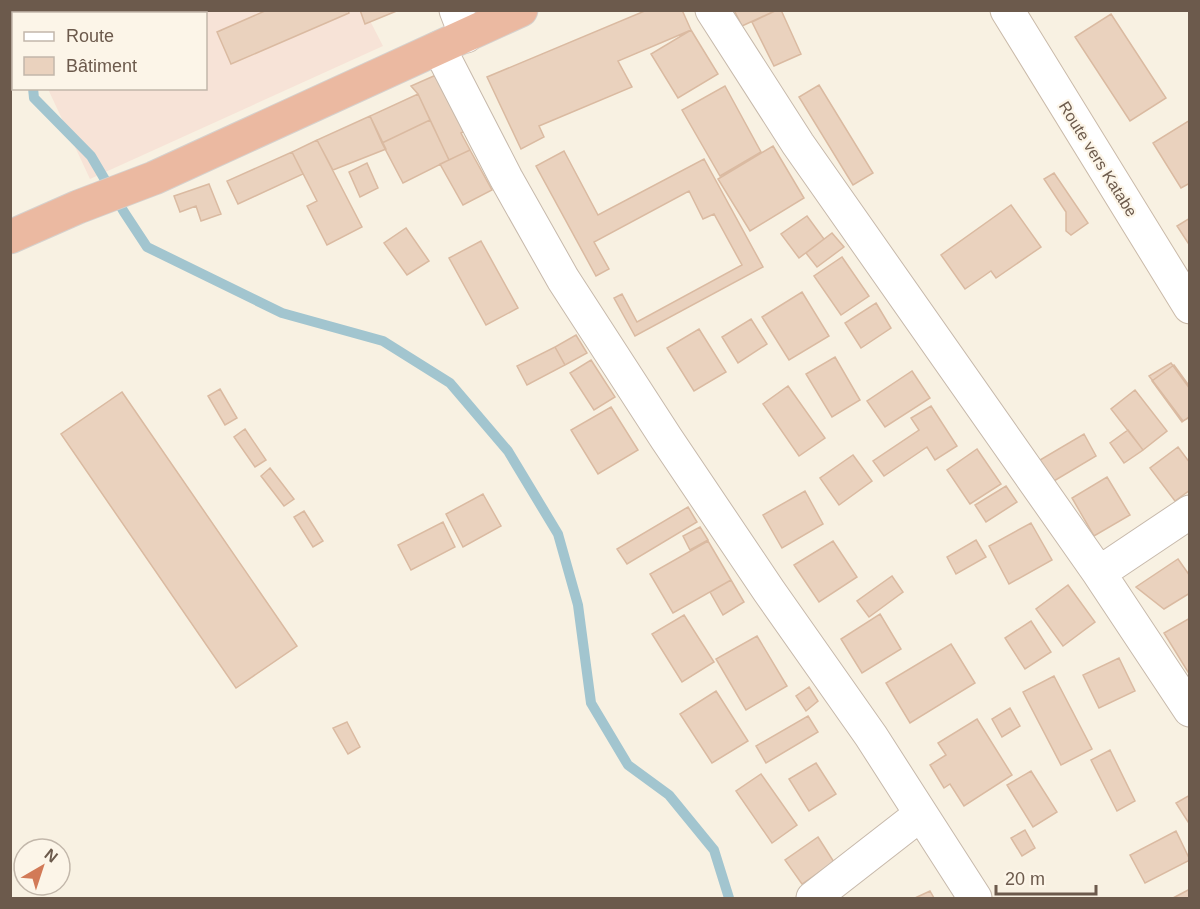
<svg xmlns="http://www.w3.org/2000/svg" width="1200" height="909" font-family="Arial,sans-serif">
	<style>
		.commercial { fill: #f7e3d7 }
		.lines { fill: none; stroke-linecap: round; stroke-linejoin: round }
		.stream { stroke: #a2c5cf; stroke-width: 10 }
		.building { fill: #ead2be; stroke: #dabaa1; stroke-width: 1.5 }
		.street-casing { stroke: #c7b9ab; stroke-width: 35 }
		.secondary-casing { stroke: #cabaa9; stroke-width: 35 }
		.highway-casing { stroke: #d6d1cd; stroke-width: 35 }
		.street { stroke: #fff; stroke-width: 33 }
		.secondary { stroke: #fff; stroke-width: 33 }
		.highway { stroke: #ebb9a1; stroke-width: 33 }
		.labels { text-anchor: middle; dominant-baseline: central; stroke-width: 4.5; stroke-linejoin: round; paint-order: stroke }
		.street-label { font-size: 16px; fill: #6c5a4c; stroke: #fcf5e8 }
	</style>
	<rect width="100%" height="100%" fill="#f8f1e2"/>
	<path class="commercial" d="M41,10L365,11L383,46L90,179L48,89L206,88V14H41Z"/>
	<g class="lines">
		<path class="stream" d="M29,10V14
			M33,88L34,98L91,156L124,212L147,247L282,313L383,341L450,383L508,451L558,534L578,605L591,703L628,765L669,795L714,850L729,898"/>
	</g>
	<path class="building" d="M63,10H126V14H64Z
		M150,10H185L186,14H151Z
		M267,10H348L349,13L231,64L217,32Z
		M360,10H399L365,24Z
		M647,10H682L691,30L618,61L632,87L539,126L544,137L521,149L487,77Z
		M734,10H777L742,26Z
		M777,10H781L801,54L774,66L752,22Z
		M1111,14L1166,98L1130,121L1075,37Z
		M691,30L718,74L678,98L651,54Z
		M436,75L470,128L461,133L470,150L449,160L418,94L411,86Z
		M819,85L873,173L853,185L799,97Z
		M725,86L761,152L720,176L682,110Z
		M418,94L430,120L382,143L370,116Z
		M370,116L386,149L333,170L317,140Z
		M430,120L449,160L403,183L382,143Z
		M1190,120V183L1181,188L1153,143Z
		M317,140L362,227L327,245L307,206L317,201L292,152Z
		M773,146L804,198L750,231L718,179Z
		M470,150L492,190L463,205L440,164Z
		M564,151L598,215L704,159L763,267L635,336L614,298L622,294L637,322L742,265L714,214L703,219L689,191L594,242L609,269L596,276L536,166Z
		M292,152L303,174L238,204L227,181Z
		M367,163L378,188L360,197L349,172Z
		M1054,173L1088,223L1071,235L1066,231V212L1044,179Z
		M209,184L221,214L201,221L196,206L180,212L174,196Z
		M1011,205L1041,247L996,278L991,271L965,289L941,255Z
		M807,216L824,239L799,258L781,234Z
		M1190,218V246L1177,226Z
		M406,228L429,261L407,275L384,243Z
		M832,233L844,247L817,267L806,253Z
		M481,241L518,308L486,325L449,258Z
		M842,257L869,296L841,315L814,276Z
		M802,292L829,336L789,360L762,317Z
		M876,303L891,328L861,348L845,323Z
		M751,319L767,344L738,363L722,337Z
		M699,329L726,372L694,391L667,348Z
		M576,335L587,353L565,365L555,347Z
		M555,347L565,365L527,385L517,366Z
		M835,357L860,400L832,417L806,374Z
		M591,360L615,397L594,410L570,373Z
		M1171,363L1190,389V417L1183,421L1149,376Z
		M1174,365L1190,387V416L1182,422L1152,381Z
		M912,371L930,398L885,427L867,401Z
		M788,386L825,438L799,456L763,404Z
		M220,389L237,418L225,425L208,396Z
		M1135,390L1167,431L1143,450L1111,409Z
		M122,392L297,646L236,688L61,434Z
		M931,406L957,446L935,460L927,447L884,476L873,461L919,430L911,418Z
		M611,407L638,450L598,474L571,430Z
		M245,429L266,460L255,467L234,437Z
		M1128,430L1143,450L1124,463L1110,443Z
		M1084,434L1096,456L1054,481L1040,460Z
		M1178,447L1190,463V490L1175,501L1150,468Z
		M977,449L1001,484L970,504L947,470Z
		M853,455L872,481L839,505L820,478Z
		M270,468L294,499L284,506L261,476Z
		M1107,477L1130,515L1094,536L1072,498Z
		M1006,486L1017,502L986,522L975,505Z
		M805,491L823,524L782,548L763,515Z
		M483,494L501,526L463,547L446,514Z
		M688,507L697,522L627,564L617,549Z
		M304,511L323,541L313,547L294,517Z
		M443,522L455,547L411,570L398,545Z
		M1031,523L1052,560L1009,584L989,546Z
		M700,527L708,540L690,550L683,536Z
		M976,540L986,557L956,574L947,557Z
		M708,541L731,580L673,613L650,574Z
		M833,541L857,577L819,602L794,565Z
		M1178,559L1190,576V593L1164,609L1136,587Z
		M892,576L903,592L869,617L857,601Z
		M731,580L744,602L723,615L710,592Z
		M1068,585L1095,622L1063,646L1036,609Z
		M880,614L901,649L862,673L841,639Z
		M684,615L714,662L682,682L652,634Z
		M1190,618V671L1188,672L1164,633Z
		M1031,621L1051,652L1025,669L1005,638Z
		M757,636L787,686L746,710L716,659Z
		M951,644L975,683L910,723L886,683Z
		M1119,658L1135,691L1099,708L1083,675Z
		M1054,676L1092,749L1061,765L1023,692Z
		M809,687L818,701L806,711L796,696Z
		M716,691L748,741L712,763L680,714Z
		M1010,708L1020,726L1002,737L992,719Z
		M808,716L818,732L766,763L756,746Z
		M977,719L1012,775L964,806L950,784L944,788L930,765L946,755L938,743Z
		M347,722L360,747L348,754L333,728Z
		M1110,750L1135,801L1117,811L1091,760Z
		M816,763L836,794L809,811L789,779Z
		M1031,771L1057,812L1033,827L1007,785Z
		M761,774L797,825L772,843L736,791Z
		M1190,795V825L1176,803Z
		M1025,830L1035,848L1022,856L1011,838Z
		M1176,831L1190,860L1145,883L1130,855Z
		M818,837L834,862L802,884L785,860Z
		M1190,889V898H1173Z
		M930,891L934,898H915Z"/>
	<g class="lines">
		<g class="street-casing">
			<path id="street" d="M456,10L466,36
				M712,10L798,144L1099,573L1190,710
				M439,48L506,178L563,279L666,438L769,591L871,736L975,898
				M1099,573L1190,512
				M813,898L921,814"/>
		</g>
		<g class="secondary-casing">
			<path id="secondary" d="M1007,10L1190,307"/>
		</g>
		<g class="highway-casing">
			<path id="highway" d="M10,237L78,207L154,178L521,10"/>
		</g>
		<use href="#street" class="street"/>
		<use href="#secondary" class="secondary"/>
		<use href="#highway" class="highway"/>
	</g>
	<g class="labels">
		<g class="street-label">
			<text transform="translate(1098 159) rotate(58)">Route vers Katabe</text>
		</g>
	</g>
	<rect width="1200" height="909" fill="none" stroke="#6c5a4c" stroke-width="24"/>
	<rect x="12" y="12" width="195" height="78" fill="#fcf5e8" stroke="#c2b7aa" stroke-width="1.5"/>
	<rect x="24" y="32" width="30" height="9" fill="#ffffff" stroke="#c2b7aa" stroke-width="1.5"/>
	<text x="66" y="42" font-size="18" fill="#6c5a4c">Route</text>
	<rect x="24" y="57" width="30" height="18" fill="#ead2be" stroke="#c2b7aa" stroke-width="1.5"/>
	<text x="66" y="72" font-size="18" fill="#6c5a4c">Bâtiment</text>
	<g transform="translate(42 867) rotate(39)"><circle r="28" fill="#fcf5e8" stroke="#c2b7aa" stroke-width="1.5"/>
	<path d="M0-4.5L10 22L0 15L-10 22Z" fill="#d27a57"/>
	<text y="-9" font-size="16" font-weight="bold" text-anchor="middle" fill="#6c5a4c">N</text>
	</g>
	<path d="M996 885v9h100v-9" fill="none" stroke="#6c5a4c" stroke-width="3"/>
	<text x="1005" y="885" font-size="18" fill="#6c5a4c" stroke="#fcf5e8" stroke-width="4.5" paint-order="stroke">20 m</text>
</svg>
